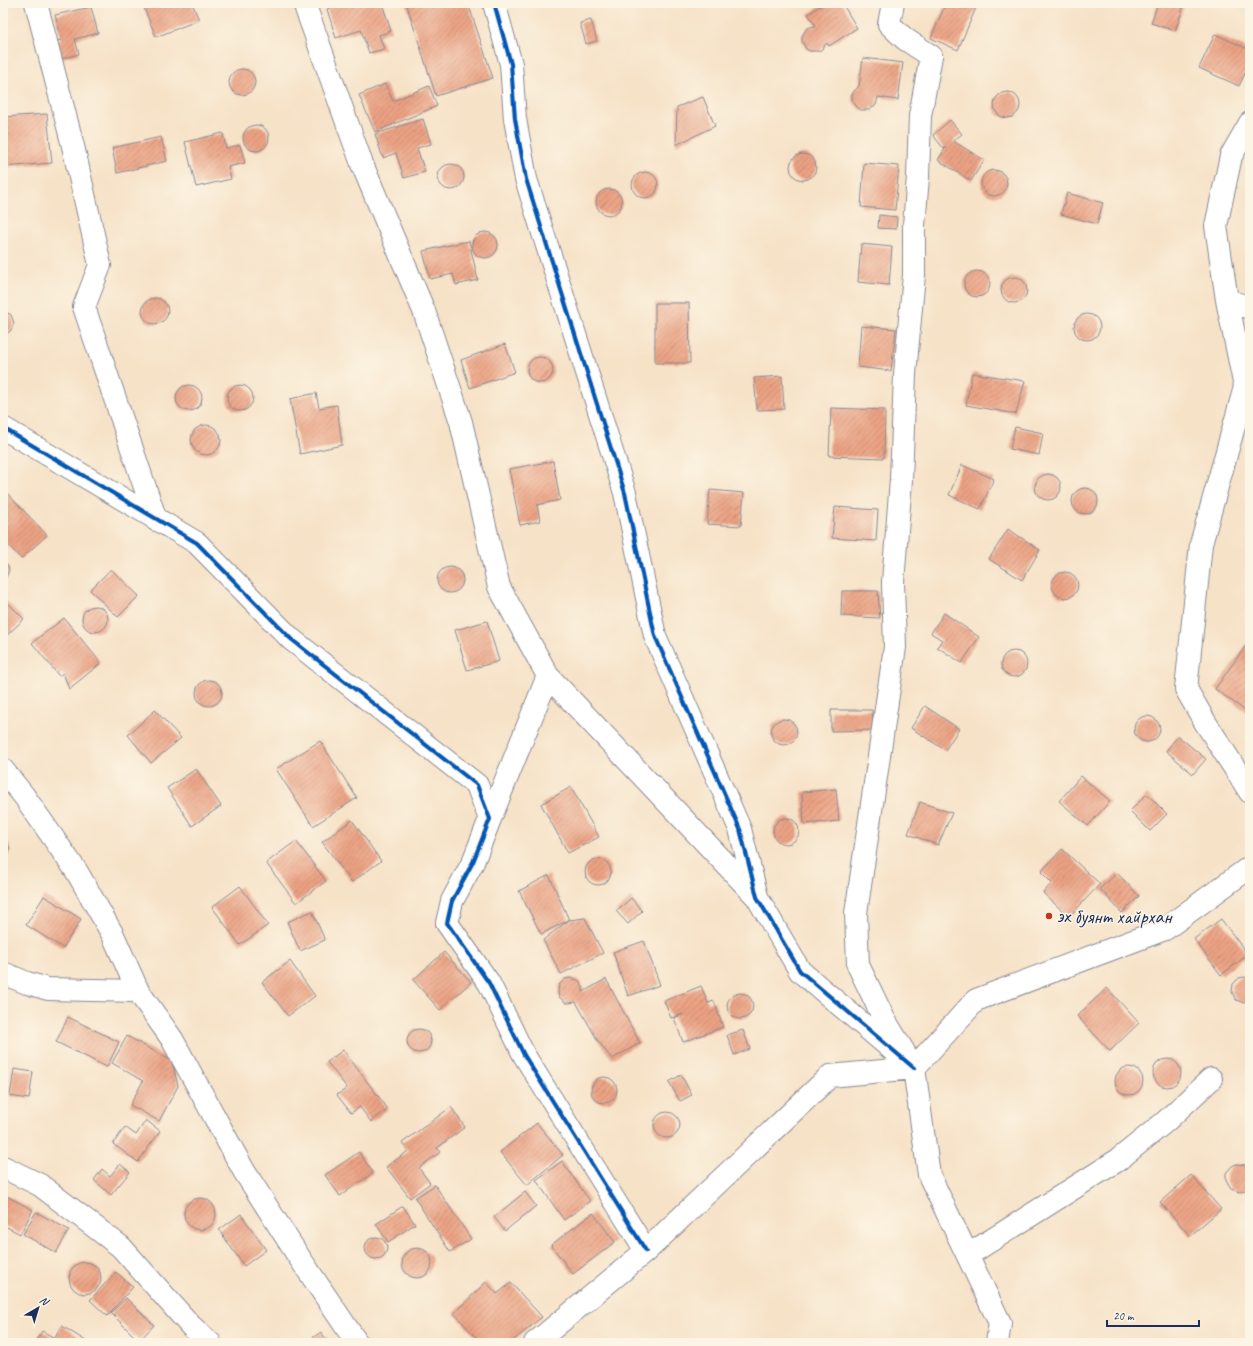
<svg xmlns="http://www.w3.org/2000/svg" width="1253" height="1346" font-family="Caveat,sans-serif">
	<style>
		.building { fill: url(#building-hatch) }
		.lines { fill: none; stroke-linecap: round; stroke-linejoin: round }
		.street-casing { stroke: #888892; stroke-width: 24 }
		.street { stroke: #fff; stroke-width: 22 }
		.cycleway-casing { stroke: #fcf5e5; stroke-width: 6 }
		.cycleway { stroke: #0057b8; stroke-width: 4 }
		.poi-dot { fill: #c8321e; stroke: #fcf5e5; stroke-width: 1.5 }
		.labels { text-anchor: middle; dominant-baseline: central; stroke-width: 3; stroke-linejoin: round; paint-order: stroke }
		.poi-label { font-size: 20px; fill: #1b2f5e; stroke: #fcf5e5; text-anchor: start }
	</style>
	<defs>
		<pattern id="building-hatch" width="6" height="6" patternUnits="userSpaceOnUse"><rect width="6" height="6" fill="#eca283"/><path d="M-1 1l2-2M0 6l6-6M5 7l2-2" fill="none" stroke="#be846e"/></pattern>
	</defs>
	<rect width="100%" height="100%" fill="#fcf5e5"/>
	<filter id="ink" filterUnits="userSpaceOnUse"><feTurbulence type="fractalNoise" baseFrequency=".025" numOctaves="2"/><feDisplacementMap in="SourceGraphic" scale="8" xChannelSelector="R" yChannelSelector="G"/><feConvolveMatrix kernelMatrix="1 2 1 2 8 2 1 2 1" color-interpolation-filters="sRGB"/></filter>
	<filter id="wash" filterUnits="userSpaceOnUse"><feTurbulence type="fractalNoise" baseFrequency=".012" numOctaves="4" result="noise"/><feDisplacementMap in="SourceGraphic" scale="16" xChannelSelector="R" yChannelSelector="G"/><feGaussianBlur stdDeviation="0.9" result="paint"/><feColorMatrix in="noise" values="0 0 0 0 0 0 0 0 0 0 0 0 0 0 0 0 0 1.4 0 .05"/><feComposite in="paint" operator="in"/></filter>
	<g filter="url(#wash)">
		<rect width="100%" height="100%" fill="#f6e2c7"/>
		<g id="blocks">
			<path class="building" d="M142,3H192L199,20L156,37Z
				M345,3H382L391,31L379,35L384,49L369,53L361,30L336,38L327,9Z
				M406,3H468L493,78L436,96Z
				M825,3H842L857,28L829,46L827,43L822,49L819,51H810L806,49L802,41V36L806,29L810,27L816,26L808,14Z
				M946,3H978L958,50L931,38Z
				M1158,3H1185L1175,31L1151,23Z
				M91,7L98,33L75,39L79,54L60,59L56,41L62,40L55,15Z
				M591,20L597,41L586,44L580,23Z
				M1215,34L1250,50V63L1239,86L1199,68Z
				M863,58L903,63L898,100L878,97L876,105L869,110H861L857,107L852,100V95L854,91L859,86Z
				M229 82a13 13 0 1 1 26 0a13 13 0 1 1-26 0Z
				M385,84L393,101L429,86L437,106L375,132L359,95Z
				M994 105a13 13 0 1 1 26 0a13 13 0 1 1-26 0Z
				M703,97L715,126L676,145L677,107Z
				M47,114L52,163L3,167V117Z
				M423,119L431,144L417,148L425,172L404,178L396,153L383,158L375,134Z
				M950,120L962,134L953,141L984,160L971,181L938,160L946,147L944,149L933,135Z
				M243 138a13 13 0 1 1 26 0a13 13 0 1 1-26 0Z
				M223,133L226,148L240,145L245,163L228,167L231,179L196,187L185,142Z
				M161,137L167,161L117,173L112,148Z
				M790 167a13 13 0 1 1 26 0a13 13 0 1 1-26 0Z
				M864,163L899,166L895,210L861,207Z
				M438 177a13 13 0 1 1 26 0a13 13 0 1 1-26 0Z
				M981 183a13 13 0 1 1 26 0a13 13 0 1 1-26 0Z
				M632 185a13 13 0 1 1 26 0a13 13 0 1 1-26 0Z
				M596 202a13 13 0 1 1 26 0a13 13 0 1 1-26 0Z
				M1067,193L1103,203L1097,224L1061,214Z
				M879,215L897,217L896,229L878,228Z
				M472 245a13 13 0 1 1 26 0a13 13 0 1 1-26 0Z
				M469,241L478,280L456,285L453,274L430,279L423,251Z
				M861,244L892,247L889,285L858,282Z
				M964 284a13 13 0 1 1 26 0a13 13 0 1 1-26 0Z
				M1001 290a13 13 0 1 1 26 0a13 13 0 1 1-26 0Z
				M142 311a13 13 0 1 1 26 0a13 13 0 1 1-26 0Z
				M655,303H689L690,363H655Z
				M3,310L11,315L14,323L11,330L8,333L3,335Z
				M1074 327a13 13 0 1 1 26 0a13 13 0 1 1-26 0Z
				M861,326L896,329L891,371L858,367Z
				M505,344L515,372L470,388L461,360Z
				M527 370a13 13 0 1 1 26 0a13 13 0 1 1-26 0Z
				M972,373L1025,381L1016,414L966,405Z
				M782,376L784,409L757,410L754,378Z
				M176 398a13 13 0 1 1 26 0a13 13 0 1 1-26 0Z
				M227 398a13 13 0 1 1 26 0a13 13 0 1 1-26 0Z
				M316,393L319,408L337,405L342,445L300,454L290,399Z
				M831,408L885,410L884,458L829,456Z
				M191 440a15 15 0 1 1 30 0a15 15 0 1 1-30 0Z
				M1015,427L1043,433L1039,455L1010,449Z
				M553,461L560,500L537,505L540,521L520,525L509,469Z
				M962,465L994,479L980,509L949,495Z
				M1035 487a13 13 0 1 1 26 0a13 13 0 1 1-26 0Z
				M1072 501a13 13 0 1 1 26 0a13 13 0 1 1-26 0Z
				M710,490L744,493L741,526L707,524Z
				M5,491L47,535L21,559L3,539V492Z
				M835,507L878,510L876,541L832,538Z
				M1008,529L1040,550L1022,580L989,559Z
				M3,559L8,566L9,570L6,578L3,581Z
				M437 580a13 13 0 1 1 26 0a13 13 0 1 1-26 0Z
				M111,569L139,596L118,617L90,590Z
				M1052 585a13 13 0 1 1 26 0a13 13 0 1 1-26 0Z
				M842,591H878L880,618L841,616Z
				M3,598L24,619L3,639Z
				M82 619a13 13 0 1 1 26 0a13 13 0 1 1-26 0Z
				M944,613L979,637L962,663L937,647L942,640L931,633Z
				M64,618L101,663L69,689L63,673L59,676L32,643Z
				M487,621L499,661L467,670L455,630Z
				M1247,644L1250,645V714L1215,689Z
				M1001 664a13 13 0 1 1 26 0a13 13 0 1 1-26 0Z
				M196 693a13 13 0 1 1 26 0a13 13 0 1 1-26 0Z
				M925,706L959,729L945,750L911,728Z
				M155,710L181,738L151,763L128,735Z
				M831,710H872L874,730L831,731Z
				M1134 729a13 13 0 1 1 26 0a13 13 0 1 1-26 0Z
				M771 732a13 13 0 1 1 26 0a13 13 0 1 1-26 0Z
				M1178,736L1206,759L1193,774L1166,751Z
				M320,741L357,798L313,826L276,769Z
				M196,769L221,806L192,826L167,788Z
				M1081,776L1110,801L1088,826L1059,801Z
				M571,787L599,837L568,853L541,804Z
				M836,789L839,821L804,824L802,792Z
				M1147,794L1167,814L1150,831L1130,811Z
				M920,802L952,813L938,845L908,834Z
				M773 831a13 13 0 1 1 26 0a13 13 0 1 1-26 0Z
				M352,820L381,861L352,882L322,842Z
				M3,837L7,841L10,849L8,856L3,860Z
				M296,841L326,881L296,903L266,863Z
				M1062,849L1100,884L1069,917L1043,893L1052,883L1041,872Z
				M585 872a13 13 0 1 1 26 0a13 13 0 1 1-26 0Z
				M1117,873L1139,896L1122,913L1100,889Z
				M549,875L569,920L585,918L603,953L561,974L543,940L569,920L541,934L519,891Z
				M240,886L268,925L240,945L212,907Z
				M44,896L81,919L63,948L26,925Z
				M631,898L642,911L628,924L616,911Z
				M312,911L325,940L300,951L287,922Z
				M1221,919L1248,955L1221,975L1194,939Z
				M644,941L660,985L628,996L613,952Z
				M444,952L471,982L440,1010L413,980Z
				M290,961L315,996L288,1016L262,982Z
				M1244,977L1250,979V1001L1244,1003L1236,1000L1232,992L1233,984L1239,978Z
				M570,978L578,980L581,983L583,987V992L606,979L640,1043L612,1059L598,1041L576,1002L570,1003H566L559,997L558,993L559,985L565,979Z
				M701,986L708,1003L714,1001L723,1027L683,1042L674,1018L683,1014L671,1018L664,1001Z
				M1107,988L1139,1023L1110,1051L1077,1016Z
				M727 1006a13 13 0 1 1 26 0a13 13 0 1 1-26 0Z
				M68,1017L119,1042L107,1067L56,1042Z
				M407 1041a12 12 0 1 1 24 0a12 12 0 1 1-24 0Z
				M743,1030L750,1049L734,1055L727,1035Z
				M127,1036L172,1061L178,1086L159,1121L130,1105L143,1081L112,1063Z
				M343,1050L388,1109L371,1122L360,1107L351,1113L337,1095L347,1088L327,1062Z
				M1153 1073a14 14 0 1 1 28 0a14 14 0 1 1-28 0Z
				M1115 1081a14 14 0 1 1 28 0a14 14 0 1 1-28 0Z
				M14,1069L33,1072L29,1099L10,1096Z
				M681,1075L692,1095L680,1101L669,1082Z
				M591 1090a13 13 0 1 1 26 0a13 13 0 1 1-26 0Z
				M451,1107L465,1127L437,1148L440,1152L419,1168L430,1183L410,1198L386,1167L408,1151L402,1143Z
				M654 1125a13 13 0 1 1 26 0a13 13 0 1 1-26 0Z
				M146,1120L160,1131L138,1162L113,1144L125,1127L136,1135Z
				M537,1123L563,1155L527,1185L500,1152Z
				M359,1152L373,1173L340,1196L325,1175Z
				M562,1161L590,1201L564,1220L536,1180Z
				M120,1164L130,1172L111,1195L94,1180L102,1169L110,1176Z
				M1236,1164L1246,1165L1250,1169V1187L1244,1191L1240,1192L1231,1189L1226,1181V1173L1232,1166Z
				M1191,1175L1221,1209L1190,1236L1160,1202Z
				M435,1185L471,1239L450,1252L415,1198Z
				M525,1192L536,1206L505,1231L494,1217Z
				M3,1194L33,1210L20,1234L3,1225Z
				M184 1214a16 16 0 1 1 32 0a16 16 0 1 1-32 0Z
				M403,1206L415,1224L388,1242L376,1224Z
				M36,1212L69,1230L56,1253L23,1234Z
				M593,1213L615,1242L573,1274L551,1245Z
				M241,1214L266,1250L244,1266L219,1230Z
				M365 1248a11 11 0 1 1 22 0a11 11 0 1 1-22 0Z
				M402 1263a15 15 0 1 1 30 0a15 15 0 1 1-30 0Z
				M69 1278a16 16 0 1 1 32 0a16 16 0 1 1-32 0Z
				M116,1272L133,1287L107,1316L90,1300Z
				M486,1282L497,1294L511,1283L542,1317L510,1343H481L454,1313Z
				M126,1298L154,1325L139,1341L111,1313Z
				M62,1326L89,1343H52Z
				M42,1331L53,1337L49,1343H35Z
				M321,1332L329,1343H305Z"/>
		</g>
	</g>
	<g filter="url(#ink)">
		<use href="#blocks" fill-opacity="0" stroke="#888892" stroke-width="1"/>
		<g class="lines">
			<g class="street-casing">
				<path id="street" d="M36,3L73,146L100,265L84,307L156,520
					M304,3L362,164L424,311L461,422L499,587L548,676L490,819
					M494,3L511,64L515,119L526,179L625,493L655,636L740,829L757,897L800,971L914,1068
					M893,3L889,24L905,39L931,56L920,116L918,177L914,225V275L905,374L901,480L893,582L895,647L856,913L858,965L884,1019L904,1052
					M1250,123L1231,156L1216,226L1227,300L1245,387L1201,544L1186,689L1205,722L1250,792
					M1227,300L1250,308
					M3,428L197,543L291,639L477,785L490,819L473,862L452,901L447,923L489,983L524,1055L646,1251
					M548,676L756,896
					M3,770L24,796L77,872L113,935L138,991L172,1039L244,1171L297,1254L357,1343
					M3,973L27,983L48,989L138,991
					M3,1167L40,1185L121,1247L191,1326L210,1343
					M968,1255L1118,1160L1165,1122L1211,1079
					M535,1343L646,1251L830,1076L914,1068
					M997,1343L1000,1323L929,1175L914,1068L976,1000L1165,929L1250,867"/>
			</g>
			<use href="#street" class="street"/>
			<g class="cycleway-casing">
				<path id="cycleway" d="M494,3L511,64L515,119L526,179L625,493L655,636L740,829L757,897L800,971L914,1068
					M3,428L197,543L291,639L477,785L490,819L473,862L452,901L447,923L489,983L524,1055L646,1251"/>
			</g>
			<use href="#cycleway" class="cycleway"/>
		</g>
	</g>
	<circle class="poi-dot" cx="1049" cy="916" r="4"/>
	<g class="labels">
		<g class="poi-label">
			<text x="1057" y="916">эх буянт хайрхан</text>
		</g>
	</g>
	<rect width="1253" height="1346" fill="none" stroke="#fcf5e5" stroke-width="16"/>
	<g transform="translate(38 1308) rotate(38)" stroke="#fcf5e5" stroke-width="3" paint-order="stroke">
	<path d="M0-3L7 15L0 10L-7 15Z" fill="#1b2f5e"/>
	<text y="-6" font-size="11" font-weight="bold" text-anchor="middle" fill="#1b2f5e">N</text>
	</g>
	<path d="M1107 1320v6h92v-6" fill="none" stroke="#1b2f5e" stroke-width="2"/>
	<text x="1113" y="1320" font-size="12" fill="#1b2f5e" stroke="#fcf5e5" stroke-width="3" paint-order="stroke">20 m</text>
</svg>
